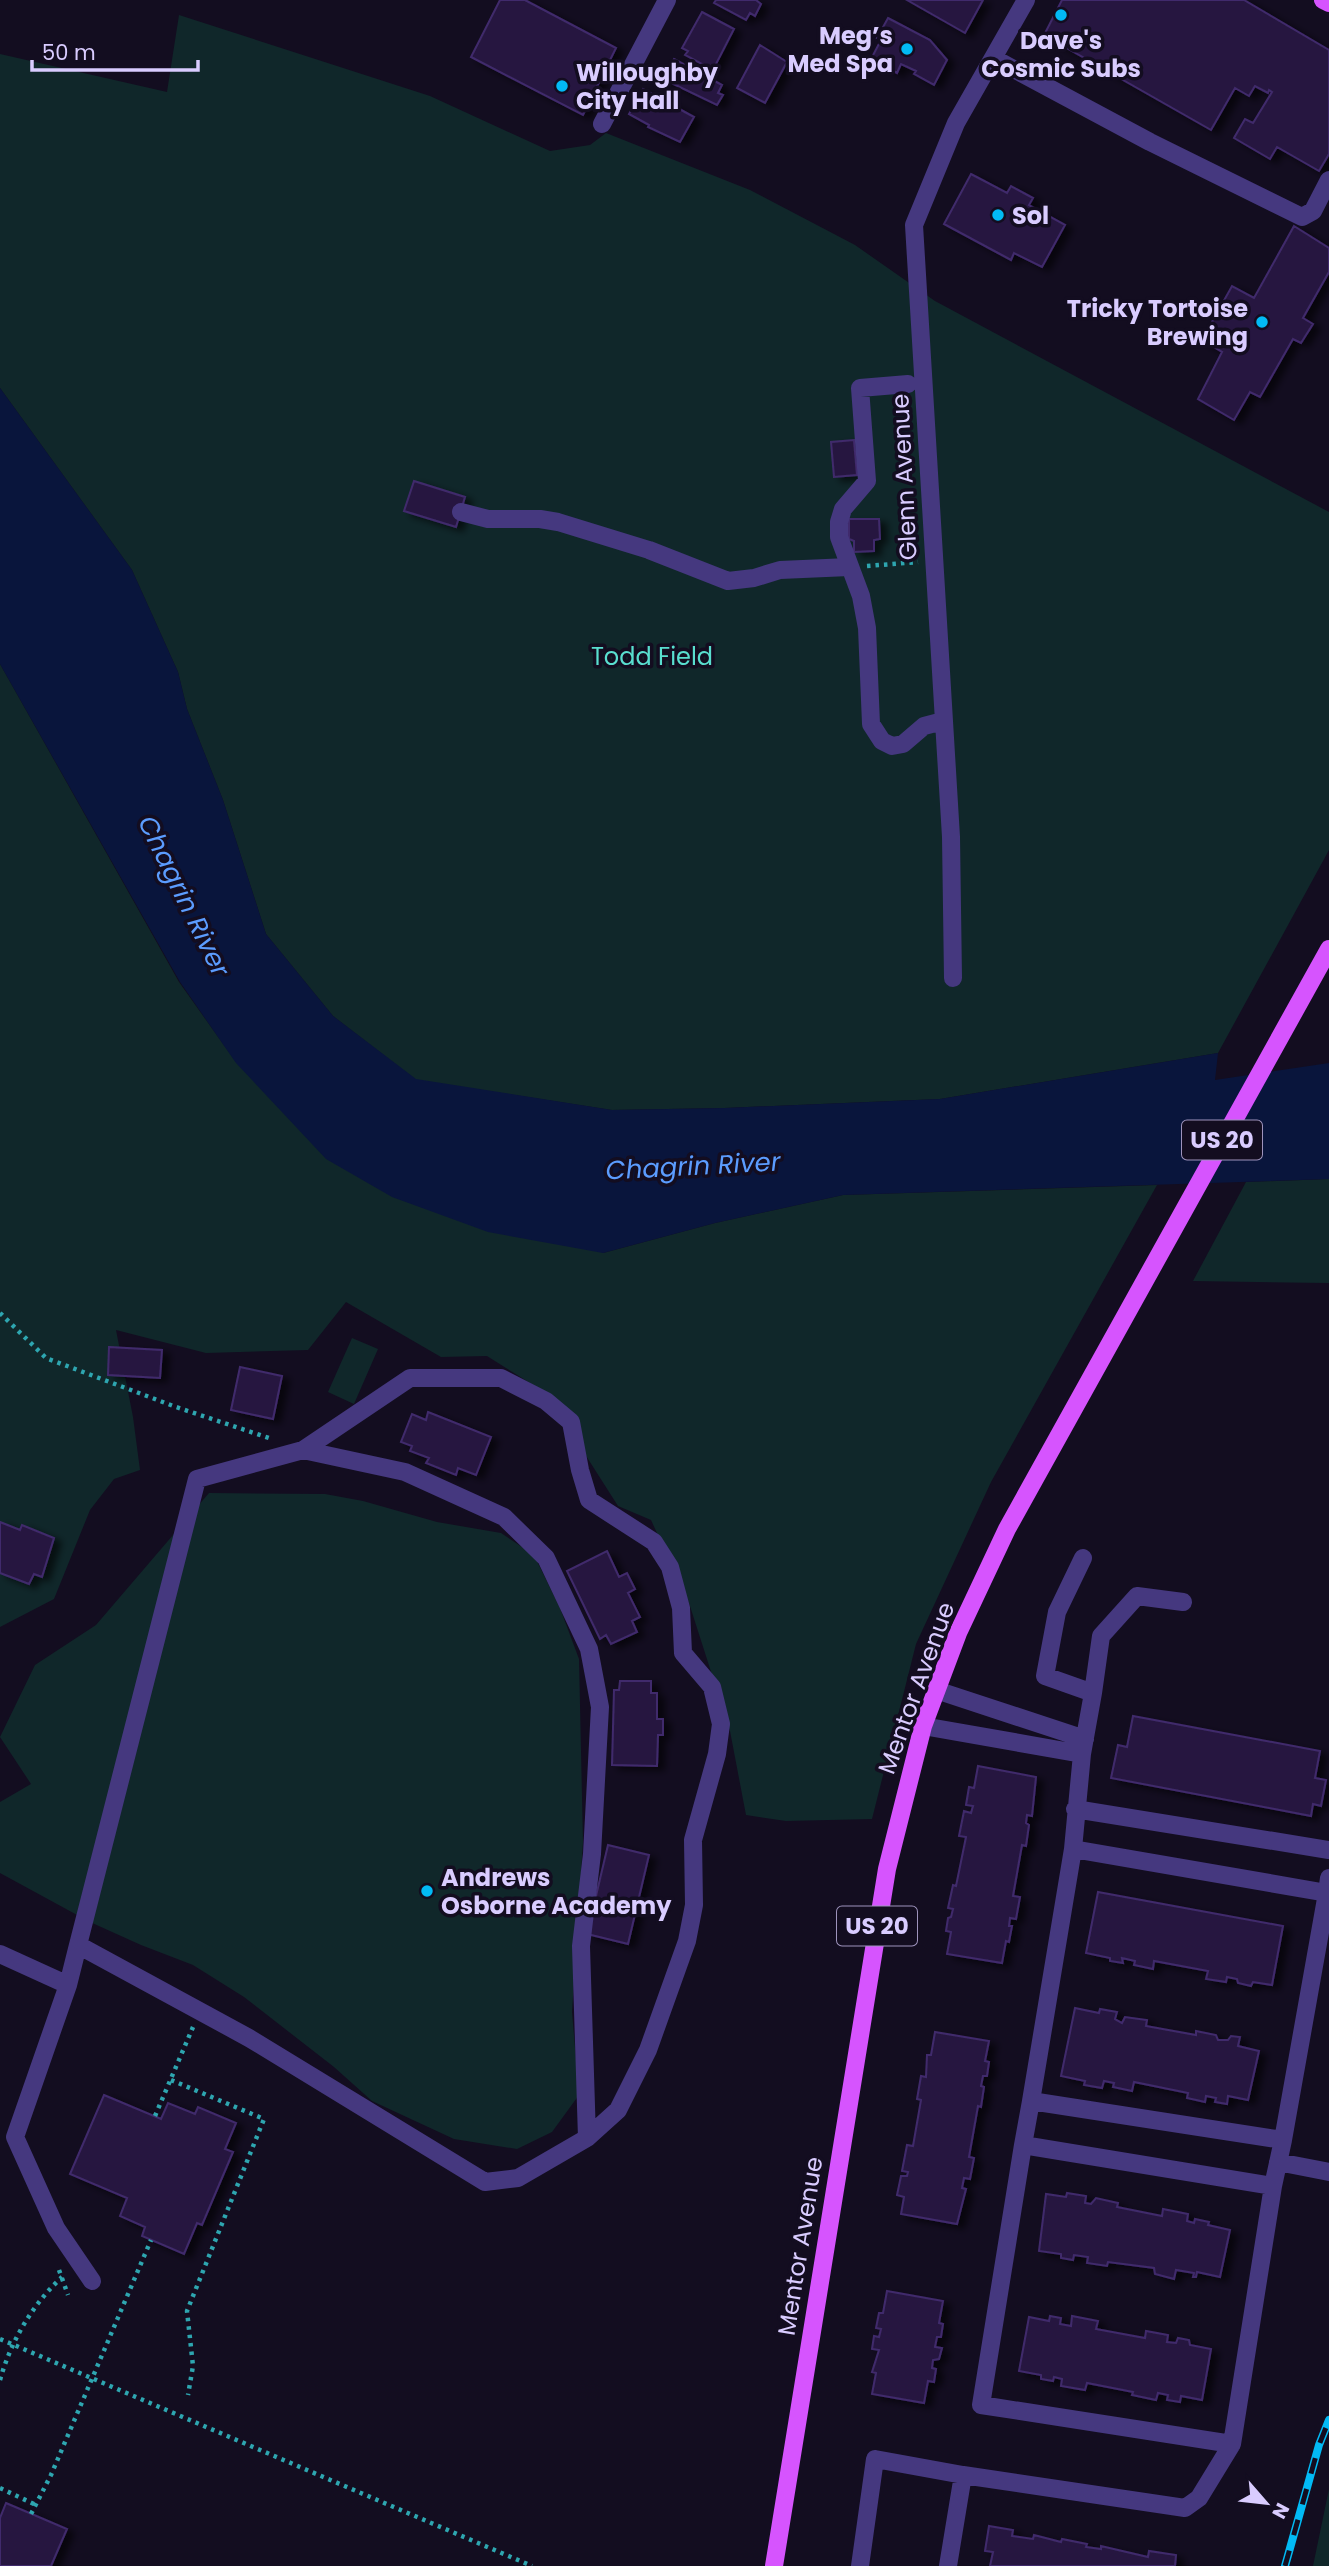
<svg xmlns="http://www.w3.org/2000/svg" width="1329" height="2566" font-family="Poppins,sans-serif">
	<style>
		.green { fill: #10272a }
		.water { fill: #09153c }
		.building { fill: #271941; stroke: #412b6c; stroke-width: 2; filter: url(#shadow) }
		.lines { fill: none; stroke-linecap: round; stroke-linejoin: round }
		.path { stroke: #2ea6b0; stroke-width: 4.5; stroke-dasharray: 3.5 5; stroke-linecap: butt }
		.minor { stroke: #45387f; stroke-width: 18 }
		.major { stroke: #d654fe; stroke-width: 18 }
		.rail-casing { stroke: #02baf5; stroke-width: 8 }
		.rail { stroke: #130d20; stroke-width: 5; stroke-dasharray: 16; stroke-linecap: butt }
		.poi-dot { fill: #02baf5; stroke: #130d20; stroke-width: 2.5 }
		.labels { text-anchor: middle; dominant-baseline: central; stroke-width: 7; stroke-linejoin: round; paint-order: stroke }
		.shield { fill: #130d20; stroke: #9e93bc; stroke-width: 2 }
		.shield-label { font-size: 23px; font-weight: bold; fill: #d9ccff }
		.poi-label { font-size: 24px; font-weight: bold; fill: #d9ccff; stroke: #130d20; text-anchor: start }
		.street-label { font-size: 24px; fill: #d9ccff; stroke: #130d20 }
		.park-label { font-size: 24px; fill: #59decf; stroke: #130d20 }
		.water-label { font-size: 26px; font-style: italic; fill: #5b9cfe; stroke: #130d20 }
	</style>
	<defs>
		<filter id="shadow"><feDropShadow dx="7" dy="4" stdDeviation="3.5" flood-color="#0009"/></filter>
	</defs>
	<rect width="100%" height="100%" fill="#130d20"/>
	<path class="green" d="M179,15L430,96L550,151L590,145L606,133L750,190L855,245L935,301L1329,512V850L1218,1053L940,1099L725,1108L612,1110L416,1080L333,1016L266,934L223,800L187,709L178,672L132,570L0,388V54L167,92Z
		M0,664L179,982L236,1062L603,1253L715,1223L843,1195L1157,1185L991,1482L916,1644L872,1819L786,1821L746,1815L730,1731L689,1603L651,1520L618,1506L546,1393L487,1356L441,1357L346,1302L308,1350L206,1353L116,1330L133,1417L140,1470L114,1479L90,1510L54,1599L0,1627Z
		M1329,1179V1283L1193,1281L1246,1182Z
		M352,1338L378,1349L354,1404L328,1392Z
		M209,1493L325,1494L363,1501L437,1522L501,1533L534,1555L560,1608L579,1659L583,1842L572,2012L579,2095L552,2132L517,2149L454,2139L372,2101L334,2067L244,1997L193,1965L141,1945L90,1922L0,1873V1802L31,1784L0,1737L35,1665L96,1625Z
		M1329,2489V2566H1313Z"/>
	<path class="water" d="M0,388L132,570L178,672L187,709L223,800L266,934L333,1016L416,1079L612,1110L725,1108L940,1099L1218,1053L1215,1080L1329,1063V1179L843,1195L715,1223L603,1253L488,1232L392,1197L326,1159L236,1063L180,982L0,664Z"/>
	<path class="building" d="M500,0H525L616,48L583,115L471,57Z
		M716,0H756L761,4L755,16L750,13L746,20L714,3Z
		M907,0H983L965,33Z
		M1062,0H1244L1329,50V154L1319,171L1277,147L1270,159L1234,138L1245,119L1253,123L1272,92L1269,90L1268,93L1255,86L1249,96L1235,88L1211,130L1044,35Z
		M702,12L734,29L713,70L685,55L688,51L682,48Z
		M888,18L930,40L947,60L934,85L914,74L916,71L901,64L897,73L871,59L881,40L877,38Z
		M760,45L787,62L765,103L737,88Z
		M674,59L722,85L718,93L723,95L717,105L663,79Z
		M643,89L694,117L680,142L648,127L649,125L629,114Z
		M971,174L1007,193L1011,186L1033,198L1029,205L1065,225L1042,267L1014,253L1011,260L944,224Z
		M1294,226L1329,248V272L1303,318L1313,324L1301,343L1293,339L1260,397L1250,392L1234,420L1198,399L1222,352L1202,340L1232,286L1254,298Z
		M854,440L857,475L834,477L831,442Z
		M414,481L465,497L456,527L404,511Z
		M849,519H879L880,539L874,540V551L854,552V541L849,539Z
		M109,1347L162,1350L160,1378L108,1375Z
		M240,1367L282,1376L273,1419L231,1410Z
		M428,1412L491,1437L476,1475L458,1468L456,1475L426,1463L429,1458L410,1451L412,1446L401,1442L412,1414L426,1420Z
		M0,1522L20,1530L22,1525L54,1538L42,1577L34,1574L29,1584L0,1573Z
		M607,1551L619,1577L627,1573L635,1589L628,1593L640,1617L632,1621L637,1632L611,1644L606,1635L600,1639L567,1571Z
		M620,1681H651V1693H657V1719H663V1735H658L657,1766L612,1765L614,1690H619Z
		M1133,1716L1320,1751L1315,1778L1326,1780L1321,1806L1313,1804L1311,1816L1111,1778L1118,1745L1127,1747Z
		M978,1766L1036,1777L1032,1816L1027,1815L1026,1823L1029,1825L1026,1846L1022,1845L1013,1896L1020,1897L1016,1919L1010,1918L1009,1926H1012L1009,1942L1006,1941L1002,1963L947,1954L951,1932L946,1931L948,1918L951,1917L953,1909L948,1908L953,1885L956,1886L966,1837L959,1836L964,1811L971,1813L973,1806L966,1805L969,1787L974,1788Z
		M608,1845L649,1855L628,1944L587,1934Z
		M1098,1892L1283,1926L1272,1985L1253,1982L1251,1986L1238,1983L1237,1979L1227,1977L1226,1982L1206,1979L1208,1971L1154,1961L1153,1969L1134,1965L1135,1961L1122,1958L1123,1963L1110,1961V1958L1086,1953Z
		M1075,2008L1099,2013L1100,2009L1117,2012L1115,2019L1122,2023L1125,2017L1147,2020L1146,2026L1196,2035V2031L1216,2035L1218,2040H1228L1231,2036L1240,2037L1238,2046L1259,2051L1248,2100L1228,2096L1227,2104L1215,2102L1216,2098L1206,2096L1205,2102L1187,2098L1188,2093L1134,2082L1132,2091L1113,2087L1114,2083L1104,2081L1102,2088L1084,2085L1085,2081L1061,2076Z
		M935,2032L989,2041L985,2061L989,2062L987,2076H983L981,2086L984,2087L981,2107L978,2106L969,2157L974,2158L970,2179L964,2178L962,2188L966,2189L957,2224L901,2214L904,2197L897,2195L901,2176H907L908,2172L902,2171L907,2145L913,2146L921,2100L917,2099L921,2076L926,2077L927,2055H931Z
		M104,2095L161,2119L168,2103L195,2114L198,2107L236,2123L225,2149L233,2152L202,2225L197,2223L184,2254L142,2236L145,2227L120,2216L127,2198L70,2174Z
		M1067,2193L1086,2196L1085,2203L1091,2204L1096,2198L1118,2203L1117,2207L1162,2216L1163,2209L1188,2214L1187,2221L1194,2223L1195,2219L1209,2222L1208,2225L1230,2230L1220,2277L1197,2272L1196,2277H1193L1194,2273L1176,2270L1174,2279L1155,2274L1154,2268L1108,2262L1107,2266L1087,2263L1088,2257L1074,2255L1073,2260L1061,2258V2254L1039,2251L1046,2194L1066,2197Z
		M887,2291L943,2301L939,2323L943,2324L941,2337H937L935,2347L942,2348L939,2359L933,2360L932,2368L936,2369L934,2382L928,2381L924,2403L872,2394L876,2373L872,2372L879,2350L872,2349L874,2336L879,2337L881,2329L876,2328L879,2313H883Z
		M1050,2316L1061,2318L1060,2324L1071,2326L1072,2316L1098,2321L1096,2329L1145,2338L1146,2331L1168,2335L1167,2342L1176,2343L1178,2338L1189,2340L1190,2345L1211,2349L1202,2400L1181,2396L1180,2402L1167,2400L1168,2395L1158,2393L1156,2400L1132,2395L1133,2392L1087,2383L1085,2390L1061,2386L1062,2379L1054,2377L1053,2381L1041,2379V2375L1019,2371L1029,2317L1049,2321Z
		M6,2503L67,2529L51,2566H0V2518Z
		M989,2526L1013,2530L1012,2536L1033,2539L1034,2535L1061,2542L1062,2539L1087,2544L1086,2547L1101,2549V2546L1148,2557L1149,2551L1176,2555L1175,2566H990L993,2552L985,2551Z"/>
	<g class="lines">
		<path class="path" d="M867,566L918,562
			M0,1313L46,1358L176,1407L272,1439
			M171,2080L264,2119L187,2311L193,2366L188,2395
			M155,2116L193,2027
			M59,2270L68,2295
			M0,2339L532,2566
			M0,2380C11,2341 32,2305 62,2277
			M0,2488L36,2505
			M31,2514L51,2475L151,2240"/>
		<path class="minor" d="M993,58L1150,142L1302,217L1313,211L1329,180
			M602,124L667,0
			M908,384L860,388L867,481L843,509L839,522V537L861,596L867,628L871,724L882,741L892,746L903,744L924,726L943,721
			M461,512L488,519H540L558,522L649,550L728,581L754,578L780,570L849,567
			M953,978L951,837L914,225L956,123L1026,0
			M303,1450L405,1472L504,1517L546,1558L589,1649L600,1707L592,1854L581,1946L587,2138
			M936,1690L1085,1739
			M1093,1693L1101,1636L1137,1596L1183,1602
			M923,1726L1082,1754L1073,1849L1327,1893L1329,1878
			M1082,1754L1093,1693L1045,1676L1057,1612L1083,1558
			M1075,1809L1329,1850
			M1073,1849L1031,2101L1283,2140L1327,1893
			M78,1945L197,1479L303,1450L410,1378H501L546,1401L571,1422L580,1470L589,1500L654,1542L670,1567L681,1608L683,1653L712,1687L721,1724L717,1754L693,1840L694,1905L687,1941L648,2050L618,2110L587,2138L518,2178L485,2182L249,2038L78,1945L68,1985L15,2137L56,2228L92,2281
			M0,1954L68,1985
			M1031,2101L1023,2145L1273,2186L1283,2140
			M1023,2145L981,2405L1232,2444L1273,2186
			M1278,2162L1329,2172
			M963,2475L1185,2508L1199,2498L1232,2444
			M860,2566L875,2459L963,2475L948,2566"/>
		<path class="major" d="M1323,0L1329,3
			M774,2566L887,1869L923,1726L958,1633L1007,1529L1329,949"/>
		<g class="rail-casing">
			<path id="rail" d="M1285,2566L1319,2445L1329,2420"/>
		</g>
		<use href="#rail" class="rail"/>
	</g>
	<g class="poi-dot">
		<circle cx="1061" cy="15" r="7"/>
		<circle cx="907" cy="49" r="7"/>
		<circle cx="562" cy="86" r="7"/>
		<circle cx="998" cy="215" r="7"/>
		<circle cx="1262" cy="322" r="7"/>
		<circle cx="427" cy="1891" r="7"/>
	</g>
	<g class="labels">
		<g class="shield">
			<rect x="1182" y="1120.5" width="80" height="39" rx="5"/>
			<rect x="837" y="1906.5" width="80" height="39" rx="5"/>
		</g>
		<g class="shield-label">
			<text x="1222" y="1140">US 20</text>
			<text x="877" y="1926">US 20</text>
		</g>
		<g class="poi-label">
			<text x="893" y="35" text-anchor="end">Meg’s<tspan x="893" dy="28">Med Spa</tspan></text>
			<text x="1061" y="40" text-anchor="middle">Dave's<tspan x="1061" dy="28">Cosmic Subs</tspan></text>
			<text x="576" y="72">Willoughby<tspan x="576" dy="28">City Hall</tspan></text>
			<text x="1012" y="215">Sol</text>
			<text x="1248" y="308" text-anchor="end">Tricky Tortoise<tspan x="1248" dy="28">Brewing</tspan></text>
			<text x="441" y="1877">Andrews<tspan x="441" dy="28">Osborne Academy</tspan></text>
		</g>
		<g class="street-label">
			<text transform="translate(904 477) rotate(-93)">Glenn Avenue</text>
			<text transform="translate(916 1688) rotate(-70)">Mentor Avenue</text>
			<text transform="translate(800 2246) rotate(-81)">Mentor Avenue</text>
		</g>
		<g class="park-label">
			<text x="652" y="656">Todd Field</text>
		</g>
		<g class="water-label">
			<text transform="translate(184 896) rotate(64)">Chagrin River</text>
			<text transform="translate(693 1166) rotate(-3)">Chagrin River</text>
		</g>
	</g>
	<g transform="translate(1266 2503) rotate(118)" stroke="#130d20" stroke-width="5" paint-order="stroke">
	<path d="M0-5L12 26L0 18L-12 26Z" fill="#d9ccff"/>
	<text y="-10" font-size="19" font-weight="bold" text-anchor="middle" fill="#d9ccff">N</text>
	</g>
	<path d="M32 60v10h166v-10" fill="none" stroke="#d9ccff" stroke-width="3.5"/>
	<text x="42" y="60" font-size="21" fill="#d9ccff" stroke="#130d20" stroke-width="5" paint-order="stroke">50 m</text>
</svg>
